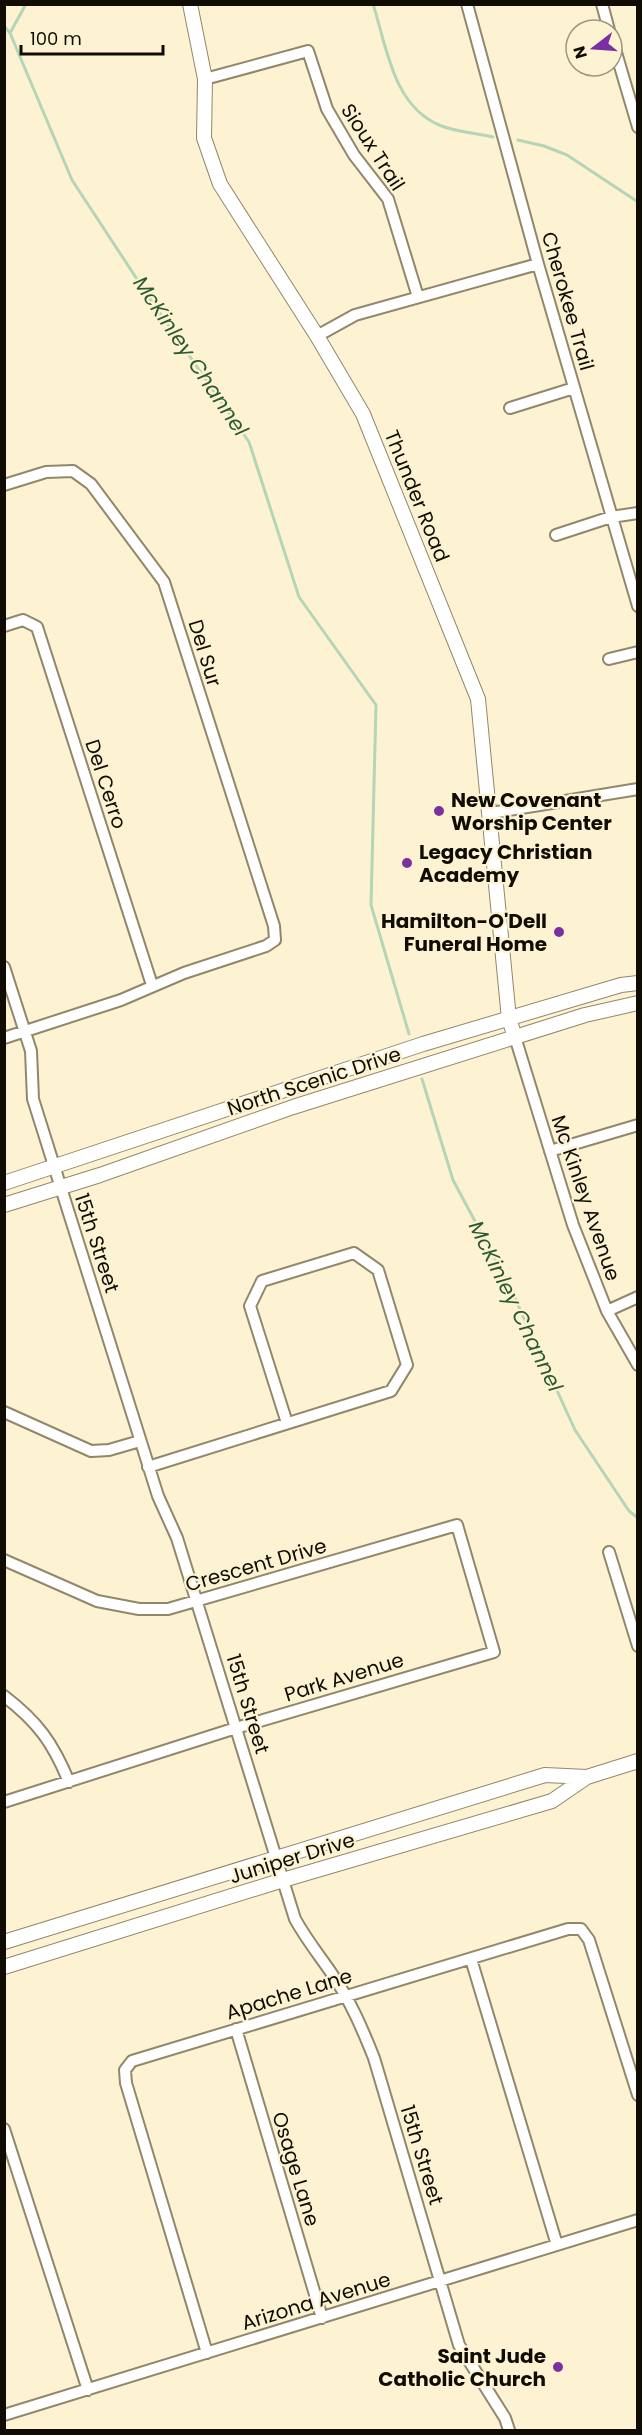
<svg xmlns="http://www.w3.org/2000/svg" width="642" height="2435" font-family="Poppins,sans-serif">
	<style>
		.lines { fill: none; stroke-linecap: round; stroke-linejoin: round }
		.stream { stroke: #b5d5b7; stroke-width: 3 }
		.street-casing { stroke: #91876b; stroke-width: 14 }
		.secondary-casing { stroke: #91876b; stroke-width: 16 }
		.street { stroke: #fff; stroke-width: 10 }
		.secondary { stroke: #fff; stroke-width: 14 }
		.poi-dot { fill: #7c2fa0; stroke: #fdf3d3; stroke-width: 2 }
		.labels { text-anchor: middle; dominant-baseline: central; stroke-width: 4.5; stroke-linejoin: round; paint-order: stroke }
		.street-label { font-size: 20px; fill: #100c04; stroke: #fdf3d3 }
		.poi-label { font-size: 20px; font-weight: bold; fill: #100c04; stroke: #fdf3d3; text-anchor: start }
		.water-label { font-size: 21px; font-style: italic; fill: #2b5a31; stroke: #fdf3d3 }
	</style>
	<rect width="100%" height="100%" fill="#fdf3d3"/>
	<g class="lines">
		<path class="stream" d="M373,4C387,48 393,105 439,125C455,132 476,133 493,137
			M4,26L10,33L72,180L148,296L249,442L299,597L376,705L371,905L409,1034
			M10,33L26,4
			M518,140L544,146L567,155L638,202
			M422,1079L453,1180L509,1285L575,1430L629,1511L638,1518"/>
		<g class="street-casing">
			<path id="street" d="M467,4L538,264L638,606
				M602,4L609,30
				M612,39L638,127
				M205,79L308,51L327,109L354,155L388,199L418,297
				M317,336L355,315L538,264
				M510,408L574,388
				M4,485L46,472L73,471L91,484L164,582L274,926L275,940L266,946L184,973L121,1000L4,1038
				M556,535L611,517L638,513
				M4,626L23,620L37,627L152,985
				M609,659L638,652
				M491,813L638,789
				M4,967L31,1051L33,1099L158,1496L177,1538L295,1919C306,1939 319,1955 332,1974C350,2000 362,2028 374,2058L459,2345L505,2418L509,2430
				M515,1037L573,1225L607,1311L638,1365
				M550,1151L638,1125
				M607,1311L638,1297
				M4,1412L91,1451L109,1450L140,1441
				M148,1467L391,1391L407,1365L378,1270L354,1253L262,1281L250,1306L287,1423
				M609,1552L638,1646
				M4,1560L97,1601L139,1609H168L457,1525L494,1652L236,1728L4,1802
				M4,1696C38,1722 53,1743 69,1782
				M471,1959L557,2245
				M236,2029L322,2318
				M4,2129L88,2390
				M207,2353L126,2083L125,2070L132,2061L568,1929H581L589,1940L638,2095
				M4,2415L638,2220"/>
		</g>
		<g class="secondary-casing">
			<path id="secondary" d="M190,4L205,79L204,138L220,184L317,336L363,414L478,699L509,1019L515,1037
				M4,1183L423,1044L621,985L638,983
				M4,1205L100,1175L293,1107L585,1015L638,1003
				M4,1942L545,1775L587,1777
				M4,1967L283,1880L552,1801L587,1777L638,1761"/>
		</g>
		<use href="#street" class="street"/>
		<use href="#secondary" class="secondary"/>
	</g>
	<g class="poi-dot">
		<circle cx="439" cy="811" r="6"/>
		<circle cx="407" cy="863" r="6"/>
		<circle cx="559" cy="932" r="6"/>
		<circle cx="558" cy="2367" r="6"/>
	</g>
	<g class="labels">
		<g class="street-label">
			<text transform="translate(373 147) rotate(57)">Sioux Trail</text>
			<text transform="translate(568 301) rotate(74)">Cherokee Trail</text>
			<text transform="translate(417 496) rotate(68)">Thunder Road</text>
			<text transform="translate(205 653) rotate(73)">Del Sur</text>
			<text transform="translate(106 784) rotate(72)">Del Cerro</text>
			<text transform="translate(314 1081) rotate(-18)">North Scenic Drive</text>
			<text transform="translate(586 1198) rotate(71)">Mc Kinley Avenue</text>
			<text transform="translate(97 1243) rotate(72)">15th Street</text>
			<text transform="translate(256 1565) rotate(-16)">Crescent Drive</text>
			<text transform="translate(344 1677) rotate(-17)">Park Avenue</text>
			<text transform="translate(248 1704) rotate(73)">15th Street</text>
			<text transform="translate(292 1858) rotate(-17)">Juniper Drive</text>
			<text transform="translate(289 1994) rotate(-17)">Apache Lane</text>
			<text transform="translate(422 2155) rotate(73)">15th Street</text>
			<text transform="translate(296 2169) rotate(73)">Osage Lane</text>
			<text transform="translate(316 2301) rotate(-17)">Arizona Avenue</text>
		</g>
		<g class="poi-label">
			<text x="451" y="800">New Covenant<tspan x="451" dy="23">Worship Center</tspan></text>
			<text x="419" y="852">Legacy Christian<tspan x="419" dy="23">Academy</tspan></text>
			<text x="547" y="921" text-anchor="end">Hamilton-O'Dell<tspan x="547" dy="23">Funeral Home</tspan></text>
			<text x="546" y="2356" text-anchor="end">Saint Jude<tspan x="546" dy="23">Catholic Church</tspan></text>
		</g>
		<g class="water-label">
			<text transform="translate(191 356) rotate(56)">McKinley Channel</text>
			<text transform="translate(516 1306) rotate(64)">McKinley Channel</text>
		</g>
	</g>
	<rect width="642" height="2435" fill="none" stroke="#100c04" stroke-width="12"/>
	<g transform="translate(594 48) rotate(253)"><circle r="28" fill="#fdf3d3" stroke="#9e9780" stroke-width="1.5"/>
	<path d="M0-4.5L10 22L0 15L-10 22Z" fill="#7c2fa0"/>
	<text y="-9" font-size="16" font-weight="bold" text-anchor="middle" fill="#100c04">N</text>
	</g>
	<path d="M21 45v9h142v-9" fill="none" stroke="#100c04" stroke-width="3"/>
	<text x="30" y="45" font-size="18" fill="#100c04" stroke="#fdf3d3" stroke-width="4.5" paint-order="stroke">100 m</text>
</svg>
